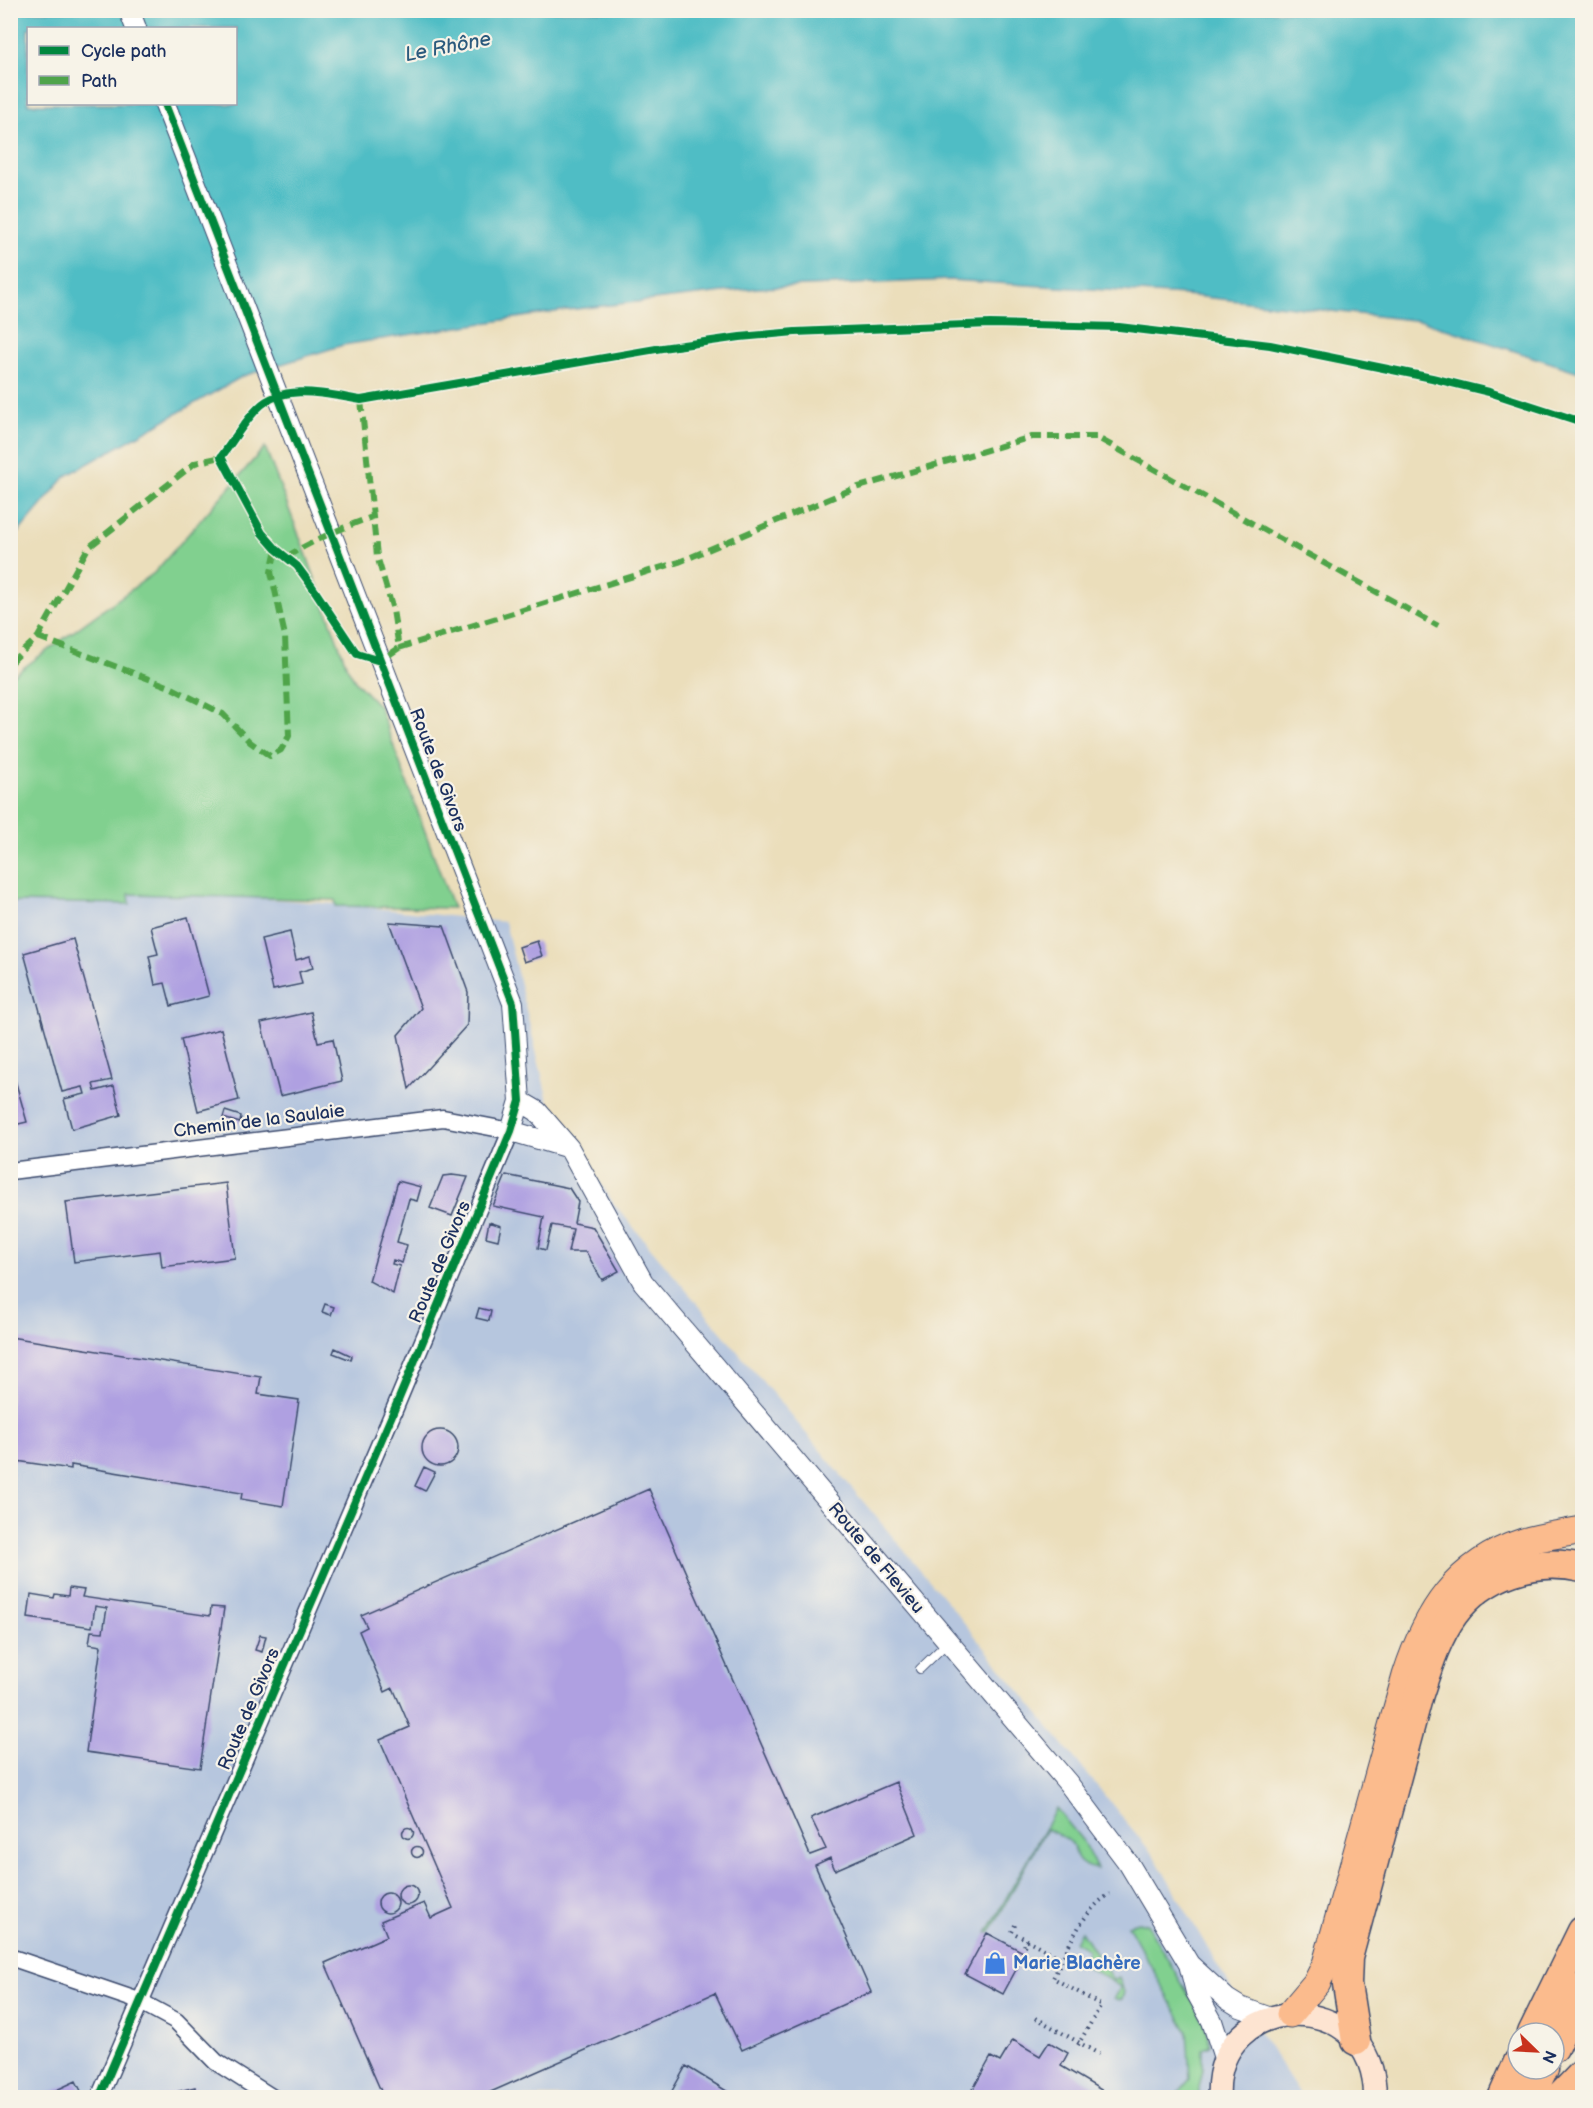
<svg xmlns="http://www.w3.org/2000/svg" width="1593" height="2108" font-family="'Balsamiq Sans',sans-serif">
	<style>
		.industrial { fill: #b6c6de }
		.green { fill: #81d08f; stroke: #4e8076; stroke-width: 1.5 }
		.water { fill: #4fbdc5; stroke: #357692; stroke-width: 1.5; fill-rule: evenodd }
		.building { fill: #afa0e1 }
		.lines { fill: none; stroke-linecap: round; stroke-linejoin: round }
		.service-casing { stroke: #3a496c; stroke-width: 10 }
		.minor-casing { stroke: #3a496c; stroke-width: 19 }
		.tertiary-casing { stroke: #3a496c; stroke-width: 22 }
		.secondary-casing { stroke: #3a496c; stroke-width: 25 }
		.trunk-casing { stroke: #3a496c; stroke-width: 29 }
		.motorway-casing { stroke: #3a496c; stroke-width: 31 }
		.path { stroke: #3a496c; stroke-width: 4; stroke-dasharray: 1.5 4.5; stroke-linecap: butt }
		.service { stroke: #fff; stroke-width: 8 }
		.minor { stroke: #fff; stroke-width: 16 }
		.tertiary { stroke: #fff; stroke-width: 20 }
		.secondary { stroke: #fde4d1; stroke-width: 22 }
		.trunk { stroke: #fbbb8d; stroke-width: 27 }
		.motorway { stroke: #fbbb8d; stroke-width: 28 }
		.quiet { stroke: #4fa44a; stroke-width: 6; stroke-dasharray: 12 6; stroke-linecap: butt }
		.cycleway-casing { stroke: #f7f3e8; stroke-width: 11 }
		.cycleway { stroke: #00873e; stroke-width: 8 }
		.labels { text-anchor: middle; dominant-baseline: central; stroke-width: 4.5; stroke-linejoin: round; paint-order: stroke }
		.street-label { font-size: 18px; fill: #1b2f5e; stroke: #f7f3e8 }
		.shop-label { font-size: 18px; font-weight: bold; fill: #366cbe; stroke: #f7f3e8; text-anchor: start }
		.water-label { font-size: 20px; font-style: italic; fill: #2b5a7d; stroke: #f7f3e8 }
	</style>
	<rect width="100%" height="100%" fill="#f7f3e8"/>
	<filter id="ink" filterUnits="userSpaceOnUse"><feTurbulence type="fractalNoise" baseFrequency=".0167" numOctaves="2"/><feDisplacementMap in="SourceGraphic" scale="12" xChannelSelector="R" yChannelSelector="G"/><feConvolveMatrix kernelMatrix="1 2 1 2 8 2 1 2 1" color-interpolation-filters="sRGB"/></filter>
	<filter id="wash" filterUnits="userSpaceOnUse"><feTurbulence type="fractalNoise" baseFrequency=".008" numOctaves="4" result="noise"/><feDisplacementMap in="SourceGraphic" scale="24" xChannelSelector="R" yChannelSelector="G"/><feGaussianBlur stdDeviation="1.35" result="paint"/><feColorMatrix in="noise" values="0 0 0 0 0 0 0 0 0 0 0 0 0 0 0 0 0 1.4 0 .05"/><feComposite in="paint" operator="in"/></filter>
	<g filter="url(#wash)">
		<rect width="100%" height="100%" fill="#ebdebb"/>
		<path class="industrial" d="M10,880L335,904L505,922L548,1101L614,1204L949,1604L1154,1856L1232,1990L1302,2097H11Z"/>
		<path class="green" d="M265,447L307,556L347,667L356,682L379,706L453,908L336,906L335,900L129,894L130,904L11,902V677L154,573Z
			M1056,1808L1082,1840L1097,1869C1067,1863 1083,1852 1068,1840C1063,1836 1053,1833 1046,1829L989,1934L987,1933Z
			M1138,1922L1147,1924L1204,2021L1210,2045L1203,2048V2069L1197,2097H1175L1190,2079L1187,2031L1128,1925Z
			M1081,1931L1113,1980L1119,1977L1124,1992L1122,1999L1118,2001L1114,1999L1121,1987L1081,1963L1088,1950L1075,1942Z"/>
		<path class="water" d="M11,11H1582V373L1422,321L1185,295L950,280L758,288L567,310L343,345L243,376L66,476L11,541ZM28,28H236V104H28Z"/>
		<g id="blocks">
			<path class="building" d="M188,917L209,996L171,1006L165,983L155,985L149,956L158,954L151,927Z
				M389,922L444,926L468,992L467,1025L409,1089L398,1035L421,1008Z
				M290,932L296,960L310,956L313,968L299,972L302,984L273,990L261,939Z
				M73,939L112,1080L93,1084L95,1091L114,1086L121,1115L72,1129L64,1099L85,1094L83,1087L62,1092L24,953Z
				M537,941L542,956L524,962L519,947Z
				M311,1012L318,1042L333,1039L342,1081L280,1096L261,1023Z
				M221,1029L239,1100L198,1111L181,1039Z
				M10,1062L27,1122L10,1126Z
				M225,1111L241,1116L240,1123L223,1118Z
				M452,1175L468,1177L452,1216L430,1208L443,1176Z
				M506,1175L569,1188L578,1202L574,1223L593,1227L619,1271L602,1280L586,1252H568L573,1229L552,1225L546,1250L538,1248L544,1217L493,1206Z
				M398,1181L421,1187L417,1201L409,1199L397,1242L407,1245L402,1263L393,1260L392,1264L400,1266L393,1294L369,1281Z
				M226,1183L235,1258L162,1267L160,1251L74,1262L66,1202Z
				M489,1222L501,1226L498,1240L486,1237Z
				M325,1304L334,1307L331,1315L322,1312Z
				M479,1308L491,1311L489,1321L476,1318Z
				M10,1337L261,1377L258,1394L299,1400L283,1506L241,1499L242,1493L71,1465V1469L10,1460Z
				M335,1348L352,1356L351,1360L333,1353Z
				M422 1448a18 18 0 1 1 36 0a18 18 0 1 1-36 0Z
				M424,1467L435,1472L425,1491L415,1486Z
				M649,1489L810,1855L826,1849L811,1818L896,1782L917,1834L835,1870L830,1858L815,1865L871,1992L742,2050L715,1993L477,2098H384L325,1963L387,1936L381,1921L424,1903L431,1918L453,1908L380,1740L410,1727L393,1688L385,1692L359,1631L367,1627L361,1615Z
				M69,1588L84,1590L82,1597L210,1616L211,1607L224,1608L200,1768L86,1752L101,1646L89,1644L91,1631L103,1632L107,1608L95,1606L92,1627L28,1618L31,1594L54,1598L55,1594L68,1596Z
				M260,1635L266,1636L262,1652L255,1650Z
				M402.5 1833a5.5 5.5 0 1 1 11 0a5.5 5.5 0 1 1-11 0Z
				M411.5 1852a5.5 5.5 0 1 1 11 0a5.5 5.5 0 1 1-11 0Z
				M398 1895a10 10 0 1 1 20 0a10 10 0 1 1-20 0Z
				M378 1903a10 10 0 1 1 20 0a10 10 0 1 1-20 0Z
				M987,1933L1025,1953L1003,1994L965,1974Z
				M1013,2040L1040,2056L1049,2042L1068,2053L1061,2066L1103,2091L1099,2098H968L991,2057L1000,2062Z
				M686,2066L738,2098H668Z
				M76,2081L82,2093L74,2098H39Z
				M195,2087L196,2098H157V2097Z"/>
		</g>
	</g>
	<g filter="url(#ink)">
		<use href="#blocks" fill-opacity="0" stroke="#3a496c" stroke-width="1.5"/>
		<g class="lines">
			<g class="service-casing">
				<path id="service" d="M920,1669L948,1642"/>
			</g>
			<g class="minor-casing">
				<path id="minor" d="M10,1171L443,1118L511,1131L392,1415L99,2098
					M10,1957L139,2001L176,2021L216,2062L273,2098"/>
			</g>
			<g class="tertiary-casing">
				<path id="tertiary" d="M129,10L136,28
					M165,104L513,1003L520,1101L511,1131L569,1148
					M520,1101L537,1111L569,1148L643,1282L1068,1783L1129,1864L1189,1964L1227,1999L1240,2007L1271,2018
					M1189,1964L1196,1992L1212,2021L1225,2061"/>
			</g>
			<g class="secondary-casing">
				<path id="secondary" d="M1219,2098C1212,1990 1376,1984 1375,2098"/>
			</g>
			<g class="trunk-casing">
				<path id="trunk" d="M1290,2014L1317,1982L1326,1964L1406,1676C1426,1613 1457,1563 1523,1542C1542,1536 1563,1534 1582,1530"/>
			</g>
			<g class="motorway-casing">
				<path id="motorway" d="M1532,2033L1582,1931
					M1356,2041L1347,1984L1348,1958L1419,1694C1428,1667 1437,1637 1454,1614C1484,1574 1535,1557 1582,1568
					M1554,2048L1582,1988
					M1502,2098L1518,2062
					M1530,2098L1544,2069
					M1559,2098L1582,2074"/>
			</g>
			<path class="path" d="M1015,1925L1012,1932L1063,1959
				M1024,1946L1027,1940
				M1036,2018L1099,2054
				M1078,2045L1101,2005L1053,1978C1068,1949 1081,1911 1110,1894"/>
			<use href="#service" class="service"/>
			<use href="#minor" class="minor"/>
			<use href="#tertiary" class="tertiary"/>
			<use href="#secondary" class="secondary"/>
			<use href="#trunk" class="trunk"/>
			<use href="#motorway" class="motorway"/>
			<path class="quiet" d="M361,400L377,556L393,610L399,648L380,661L375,659
				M286,557C314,540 341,528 372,517
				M38,637L170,687L223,714L250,742L270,756L281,750L289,736L285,636L271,572L276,549
				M399,648L679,562L855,488L1032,437H1096L1438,626
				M10,663L38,637L88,548L195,463L221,457L224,452"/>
			<g class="cycleway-casing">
				<path id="cycleway" d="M380,661L357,654L311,585L297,566L276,549L262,533L221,457C233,441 244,422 258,408C284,382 329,395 361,400L662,348L740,337L795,332L990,324L1119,327L1270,345L1432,378L1489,392L1582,422
					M99,2098L392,1415L511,1131L520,1101L513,1003L165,104"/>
			</g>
			<use href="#cycleway" class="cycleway"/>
		</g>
	</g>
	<defs>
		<g id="shop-bare" transform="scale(1.8)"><path d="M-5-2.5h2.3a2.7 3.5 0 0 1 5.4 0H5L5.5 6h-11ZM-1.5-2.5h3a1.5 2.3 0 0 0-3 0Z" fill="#3f7fe0" stroke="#f7f3e8" stroke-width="2.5" paint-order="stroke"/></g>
	</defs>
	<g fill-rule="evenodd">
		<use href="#shop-bare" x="995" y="1963"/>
	</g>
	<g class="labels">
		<g class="street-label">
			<text transform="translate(438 770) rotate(69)">Route de Givors</text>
			<text transform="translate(259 1121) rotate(-7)">Chemin de la Saulaie</text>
			<text transform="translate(440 1262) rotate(-67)">Route de Givors</text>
			<text transform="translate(876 1558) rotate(50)">Route de Flevieu</text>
			<text transform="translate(249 1709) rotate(-67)">Route de Givors</text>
		</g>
		<g class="shop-label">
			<text x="1013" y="1963">Marie Blachère</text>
		</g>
		<g class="water-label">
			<text transform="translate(448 47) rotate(-11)">Le Rhône</text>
		</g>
	</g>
	<rect width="1593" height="2108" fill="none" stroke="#f7f3e8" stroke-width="36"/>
	<rect x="27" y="27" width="210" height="78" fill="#f7f3e8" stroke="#9fa5b1" stroke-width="1.5"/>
	<rect x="39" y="46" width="30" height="9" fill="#00873e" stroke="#9fa5b1" stroke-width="1.5"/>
	<text x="81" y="57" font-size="18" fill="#1b2f5e">Cycle path</text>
	<rect x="39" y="76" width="30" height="9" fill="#4fa44a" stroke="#9fa5b1" stroke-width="1.5"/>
	<text x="81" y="87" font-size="18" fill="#1b2f5e">Path</text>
	<g transform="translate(1536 2051) rotate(114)"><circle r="28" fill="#f7f3e8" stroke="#9fa5b1" stroke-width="1.5"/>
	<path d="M0-4.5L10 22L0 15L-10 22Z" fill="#c8321e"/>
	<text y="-9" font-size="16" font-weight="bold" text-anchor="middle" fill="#1b2f5e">N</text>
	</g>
</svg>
